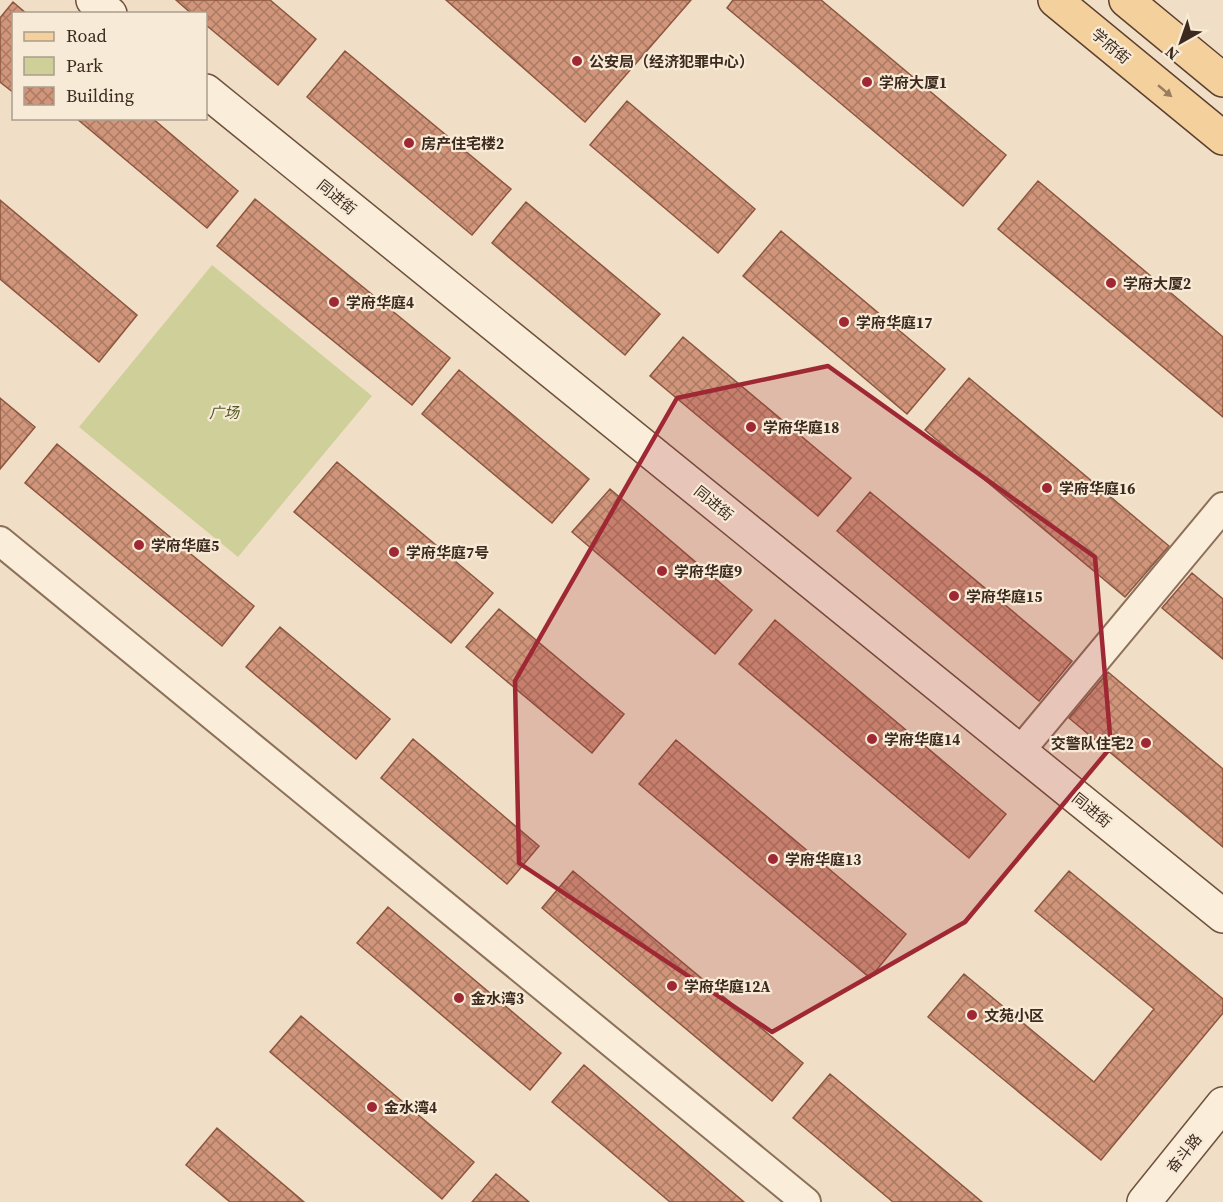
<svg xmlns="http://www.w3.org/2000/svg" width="1223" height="1202" font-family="'Source Serif 4','Noto Sans SC',serif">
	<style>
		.park { fill: #cfcf99 }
		.building { fill: url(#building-cross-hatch); stroke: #8d563f; stroke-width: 1.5 }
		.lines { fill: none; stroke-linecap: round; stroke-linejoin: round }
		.street-casing { stroke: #8d705a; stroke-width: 32 }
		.secondary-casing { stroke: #6f513e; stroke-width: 36 }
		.primary-casing { stroke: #5b3f2f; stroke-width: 36 }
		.street { stroke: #faedda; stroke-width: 28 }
		.secondary { stroke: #faedda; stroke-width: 33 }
		.primary { stroke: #f4d09d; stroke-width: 33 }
		.oneway { fill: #987d5e }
		.marked { fill: #9f2835; fill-opacity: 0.2; stroke: #9f2835; stroke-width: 4.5; stroke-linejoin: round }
		.poi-dot { fill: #9f2835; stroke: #f7ead6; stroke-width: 2 }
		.labels { text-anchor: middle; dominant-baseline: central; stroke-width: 4.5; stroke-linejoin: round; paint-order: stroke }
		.street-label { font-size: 15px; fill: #3c2a1f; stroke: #f7ead6 }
		.poi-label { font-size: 15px; font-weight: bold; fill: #3c2a1f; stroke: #f7ead6; text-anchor: start }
		.park-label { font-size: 15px; font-style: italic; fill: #525a25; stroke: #f7ead6 }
	</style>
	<defs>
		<pattern id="building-cross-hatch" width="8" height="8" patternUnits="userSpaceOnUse" patternTransform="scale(1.5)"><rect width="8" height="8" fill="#d0957a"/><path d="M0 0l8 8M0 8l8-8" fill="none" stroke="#aa7a63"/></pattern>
	</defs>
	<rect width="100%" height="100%" fill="#f0dfc6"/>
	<path class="park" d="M212,265L372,396L238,557L79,427Z"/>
	<path class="building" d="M176,0H270L316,39L278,85L206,25V14H192Z
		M446,0H691L585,122Z
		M733,0H821L1006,155L963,206L727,8Z
		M13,2L27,14H14V93L0,82V18Z
		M345,51L511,189L472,235L307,97Z
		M627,101L755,209L718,253L590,145Z
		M76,118H152L238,191L207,228Z
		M1038,181L1223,337V417L998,229Z
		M255,199L450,358L412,405L217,246Z
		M0,200L137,315L99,362L0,279Z
		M526,202L660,314L625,355L492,243Z
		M781,231L945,369L907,414L743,276Z
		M683,337L851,478L818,516L650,376Z
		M459,370L589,479L552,523L422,414Z
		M969,378L1169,546L1125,597L925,430Z
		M0,398L35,427L0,469Z
		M57,444L254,606L222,646L25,483Z
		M337,462L493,593L451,643L294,512Z
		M610,489L752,610L715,654L572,532Z
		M870,492L1072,661L1039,701L837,531Z
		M1192,573L1223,599V659L1162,608Z
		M499,609L624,714L592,753L466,647Z
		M775,620L1006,814L969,858L739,664Z
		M280,627L390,719L356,759L246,667Z
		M1108,672L1223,769V847L1069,718Z
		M413,739L539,846L507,884L381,778Z
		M676,740L906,934L870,978L639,784Z
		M573,871L803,1063L772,1101L542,908Z
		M1069,871L1223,999V1013L1101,1160L928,1017L964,974L1094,1082L1154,1009L1035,911Z
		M388,907L561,1053L530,1090L357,943Z
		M301,1016L474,1162L442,1199L270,1052Z
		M584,1065L744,1202H670L552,1102Z
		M830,1074L982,1202H893L793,1118Z
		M217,1128L304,1202H230L186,1165Z
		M496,1174L529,1202H472Z"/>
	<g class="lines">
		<g class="street-casing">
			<path id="street" d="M0,541L806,1202
				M1020,751L1223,507"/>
		</g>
		<g class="secondary-casing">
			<path id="secondary" d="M93,0L110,14
				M206,91L1223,916
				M1144,1202L1223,1104"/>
		</g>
		<g class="primary-casing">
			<path id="primary" d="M1055,0L1223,138
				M1126,0L1223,80"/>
		</g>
		<use href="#street" class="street"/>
		<use href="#secondary" class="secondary"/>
		<use href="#primary" class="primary"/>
	</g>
	<defs><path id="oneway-solid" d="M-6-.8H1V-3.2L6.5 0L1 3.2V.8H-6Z" transform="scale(1.5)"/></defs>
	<use class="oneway" href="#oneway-solid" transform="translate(1165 91) rotate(40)"/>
	<path class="marked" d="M828,366L1095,557L1111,747L965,922L772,1032L519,863L515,681L677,398Z"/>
	<g class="poi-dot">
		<circle cx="577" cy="61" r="6"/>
		<circle cx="867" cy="82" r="6"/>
		<circle cx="409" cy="143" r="6"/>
		<circle cx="1111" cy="283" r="6"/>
		<circle cx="334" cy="302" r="6"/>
		<circle cx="844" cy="322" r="6"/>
		<circle cx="751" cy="427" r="6"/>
		<circle cx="1047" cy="488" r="6"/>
		<circle cx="139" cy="545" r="6"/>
		<circle cx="394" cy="552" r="6"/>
		<circle cx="662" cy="571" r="6"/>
		<circle cx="954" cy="596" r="6"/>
		<circle cx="872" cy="739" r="6"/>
		<circle cx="1146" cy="743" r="6"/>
		<circle cx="773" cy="859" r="6"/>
		<circle cx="672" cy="986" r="6"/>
		<circle cx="459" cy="998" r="6"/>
		<circle cx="972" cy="1015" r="6"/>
		<circle cx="372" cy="1107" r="6"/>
	</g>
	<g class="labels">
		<g class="street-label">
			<text transform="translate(1111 46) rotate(40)">学府街</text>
			<text transform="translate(337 197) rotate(39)">同进街</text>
			<text transform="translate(714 503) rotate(39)">同进街</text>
			<text transform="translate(1092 810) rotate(39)">同进街</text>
			<text transform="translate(1184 1153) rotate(-51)">奋斗路</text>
		</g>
		<g class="poi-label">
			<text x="589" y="61">公安局（经济犯罪中心）</text>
			<text x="879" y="82">学府大厦1</text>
			<text x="421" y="143">房产住宅楼2</text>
			<text x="1123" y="283">学府大厦2</text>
			<text x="346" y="302">学府华庭4</text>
			<text x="856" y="322">学府华庭17</text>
			<text x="763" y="427">学府华庭18</text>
			<text x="1059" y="488">学府华庭16</text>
			<text x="151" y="545">学府华庭5</text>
			<text x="406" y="552">学府华庭7号</text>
			<text x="674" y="571">学府华庭9</text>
			<text x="966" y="596">学府华庭15</text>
			<text x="884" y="739">学府华庭14</text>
			<text x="1134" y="743" text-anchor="end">交警队住宅2</text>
			<text x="785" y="859">学府华庭13</text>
			<text x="684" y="986">学府华庭12A</text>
			<text x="471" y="998">金水湾3</text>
			<text x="984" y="1015">文苑小区</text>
			<text x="384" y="1107">金水湾4</text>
		</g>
		<g class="park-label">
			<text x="224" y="412">广场</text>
		</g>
	</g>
	<rect x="12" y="12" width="195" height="108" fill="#f7ead6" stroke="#ac9d8d" stroke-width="1.5"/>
	<rect x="24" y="32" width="30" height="9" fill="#f4d09d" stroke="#ac9d8d" stroke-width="1.5"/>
	<text x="66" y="42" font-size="18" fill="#3c2a1f">Road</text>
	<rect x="24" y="57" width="30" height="18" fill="#cfcf99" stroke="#ac9d8d" stroke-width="1.5"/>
	<text x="66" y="72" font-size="18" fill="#3c2a1f">Park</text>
	<rect x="24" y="87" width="30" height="18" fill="url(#building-cross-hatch)" stroke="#ac9d8d" stroke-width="1.5"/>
	<text x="66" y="102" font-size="18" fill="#3c2a1f">Building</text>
	<g transform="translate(1181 42) rotate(220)" stroke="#f7ead6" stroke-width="4.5" paint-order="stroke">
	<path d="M0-4.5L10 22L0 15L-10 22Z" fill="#3c2a1f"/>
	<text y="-9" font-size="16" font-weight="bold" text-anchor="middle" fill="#3c2a1f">N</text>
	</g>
</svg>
